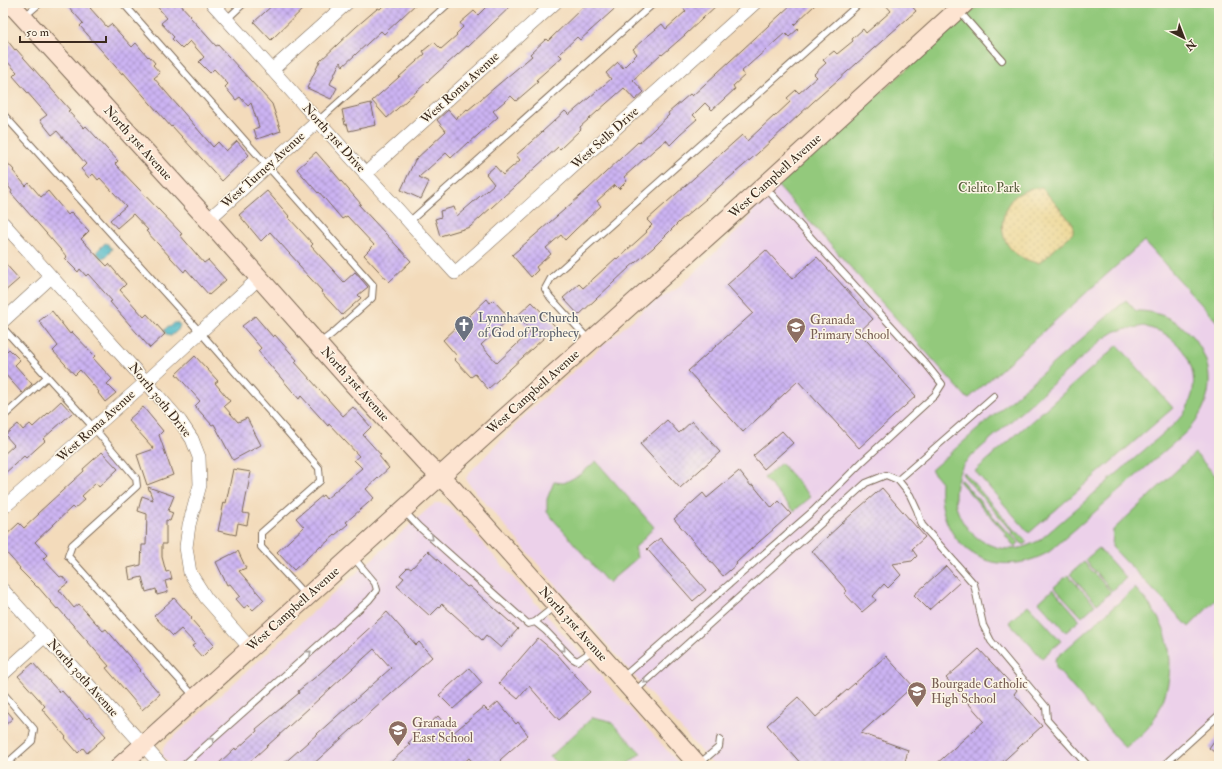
<svg xmlns="http://www.w3.org/2000/svg" width="1222" height="769" font-family="'IM FELL Double Pica',serif">
	<style>
		.built { fill: #ecd1ea }
		.green { fill: #93c97b; stroke: #677a4c; fill-rule: evenodd }
		.sand { fill: url(#sand-dots); stroke: #94825e }
		.water { fill: url(#water-waves); stroke: #437172 }
		.building { fill: url(#building-cross-hatch) }
		.lines { fill: none; stroke-linecap: round; stroke-linejoin: round }
		.lane-casing { stroke: #7b6855; stroke-width: 8 }
		.street-casing { stroke: #7b6855; stroke-width: 14 }
		.secondary-casing { stroke: #7b6855; stroke-width: 20 }
		.lane { stroke: #fff; stroke-width: 6 }
		.street { stroke: #fff; stroke-width: 13 }
		.secondary { stroke: #fde4d1; stroke-width: 18 }
		.oneway { stroke: #a79f9a }
		.labels { text-anchor: middle; dominant-baseline: central; stroke-width: 3; stroke-linejoin: round; paint-order: stroke }
		.street-label { font-size: 13px; fill: #3b2a1e; stroke: #fcf5e5 }
		.park-label { font-size: 13px; fill: #555a3a; stroke: #fcf5e5 }
		.worship-label { font-size: 13px; fill: #5b616d; stroke: #fcf5e5; text-anchor: start }
		.education-label { font-size: 13px; fill: #785e54; stroke: #fcf5e5; text-anchor: start }
	</style>
	<defs>
		<pattern id="sand-dots" width="8" height="8" patternUnits="userSpaceOnUse"><rect width="8" height="8" fill="#eeda9e"/><path d="M2 2h.1M6 6h.1" fill="none" stroke="#cdbb88" stroke-width="1.8" stroke-linecap="round"/></pattern>
		<pattern id="water-waves" width="16" height="10" patternUnits="userSpaceOnUse"><rect width="16" height="10" fill="#4bb8c7"/><path d="M0 5q4-4 8 0t8 0" fill="none" stroke="#4096a1"/></pattern>
		<pattern id="building-cross-hatch" width="8" height="8" patternUnits="userSpaceOnUse"><rect width="8" height="8" fill="#ccb4f3"/><path d="M0 0l8 8M0 8l8-8" fill="none" stroke="#a793c4"/></pattern>
	</defs>
	<rect width="100%" height="100%" fill="#fcf5e5"/>
	<filter id="ink" filterUnits="userSpaceOnUse"><feTurbulence type="fractalNoise" baseFrequency=".025" numOctaves="2"/><feDisplacementMap in="SourceGraphic" scale="8" xChannelSelector="R" yChannelSelector="G"/><feConvolveMatrix kernelMatrix="1 2 1 2 8 2 1 2 1" color-interpolation-filters="sRGB"/></filter>
	<filter id="wash" filterUnits="userSpaceOnUse"><feTurbulence type="fractalNoise" baseFrequency=".012" numOctaves="4" result="noise"/><feDisplacementMap in="SourceGraphic" scale="16" xChannelSelector="R" yChannelSelector="G"/><feGaussianBlur stdDeviation="0.9" result="paint"/><feColorMatrix in="noise" values="0 0 0 0 0 0 0 0 0 0 0 0 0 0 0 0 0 1.4 0 .05"/><feComposite in="paint" operator="in"/></filter>
	<g filter="url(#wash)">
		<rect width="100%" height="100%" fill="#f3dbbb"/>
		<path class="built" d="M777,185L968,399L1144,240L1219,324V716L1161,766H714L636,678L469,484L466,478L470,472L532,408L648,306L678,288L746,223L756,206Z
			M436,503H442L450,507L681,766H171L163,756V748L167,743L429,508Z"/>
		<path class="green" d="M981,3H1219V324L1144,241L968,399L777,185Z
			M1126,300L1136,311C1179,310 1216,349 1208,393C1205,409 1196,423 1184,434L1049,552C992,584 936,546 941,482L931,470ZM1144,326C1151,329 1159,330 1165,334C1186,348 1198,370 1192,395C1190,401 1188,407 1185,412C1181,417 1176,422 1172,426L1040,540C1030,545 1021,549 1010,549C978,549 949,518 956,485C958,478 959,471 963,465C966,461 970,457 974,454L1103,339L1116,331Z
			M1118,345L1173,408L1029,533L975,471Z
			M1195,453L1214,474L1219,481V596L1189,627L1112,547L1113,530Z
			M596,461L654,527L635,548L637,558L608,583L547,512V499L554,482L564,483L581,474Z
			M781,463L811,497L794,511L764,478Z
			M964,472L1015,531L1016,530L1027,542L1023,545L1012,533L1013,532L962,474Z
			M961,480L1007,532H1008L1019,543L1015,547L1005,535L1006,534L959,481Z
			M1099,548L1126,578L1112,591L1085,560Z
			M1084,562L1111,592L1097,604L1070,574Z
			M1068,575L1095,605L1082,617L1054,587Z
			M1135,588C1141,595 1148,602 1153,610C1178,644 1174,691 1150,725C1144,734 1133,741 1125,748L1056,668L1055,659Z
			M1053,589L1080,620L1066,632L1039,602Z
			M1028,605L1061,641L1042,658L1009,622Z
			M593,717L610,721L641,753L625,766H561L550,757Z"/>
		<path class="sand" d="M1035,188H1042L1073,224V233L1039,263C1014,259 997,241 1004,215C1006,207 1010,199 1017,195C1023,191 1029,190 1035,188Z"/>
		<path class="water" d="M105,243L108,244L110,248H112C110,252 107,258 101,258L97,253V251Z
			M174,323H178L180,325L178,330L171,336C166,336 166,333 164,330L167,327H170Z"/>
		<g id="blocks">
			<path class="building" d="M65,3H97L90,8L107,27L111,24L132,47L136,43L148,57L149,56L155,63L153,65L160,73L154,78L213,147L218,142L226,151L237,141L249,155L222,181L172,126L171,127L123,72L122,74L80,26L83,23Z
				M154,3H179L191,16L190,17L216,46L218,45L272,104L281,131L257,139L254,129L259,127L251,103L248,106L240,97L236,100L225,87L228,84L214,69L210,73L199,62L204,57L190,41L182,49L172,39L174,37L161,23L167,18Z
				M275,3H309L271,40L254,22Z
				M386,3H417L384,34L381,31L343,66L340,62L330,84L337,88L331,99L307,88L320,61L356,27L378,8L380,9Z
				M490,3H514L468,47L467,46L387,118L372,101L425,54L423,51L434,42L441,49L457,35L456,34L463,27L460,23L474,11L478,15Z
				M587,3H621L580,40L577,37L559,54L562,57L536,80L538,82L516,101L511,96L493,111L498,117L469,143L468,142L451,158L446,153L419,177L429,182L421,199L401,190L415,160L446,131L437,120L448,110L456,119L467,109L468,110L532,56L530,54L546,39L548,41Z
				M679,3H719L685,35L662,55L661,54L633,80L644,92L635,100L624,88L580,127L581,129L560,149L558,147L470,227L440,236L435,219L441,217L440,211L454,207L457,216L494,184L486,174L495,166L503,175L520,160L516,155L531,142L565,111L569,115L611,79L606,73L618,62L623,68L637,54L633,49L643,40L662,24L666,29L686,11Z
				M793,3H817L794,25L798,29L789,37L785,33L741,72L745,75L733,86L735,89L712,110L705,103L693,115L697,119L680,134H681L670,145L666,140L654,150L624,177L627,181L619,189L615,185L597,201L601,206L576,229L565,240L561,235L546,248L551,254L536,267L538,270L531,277L512,255L587,190L638,142L639,143L669,115L668,113L690,94L692,96Z
				M884,3H909L916,11L813,102L758,153L705,199H706L679,222L653,248L630,267L579,315L563,298L579,284L583,288L616,258L617,259L647,232L646,231L652,225L647,220L742,135L747,141L774,116V117L790,102L787,98L796,90L799,93L817,77L814,74L826,63L823,60L834,51L837,54L853,41L852,39L863,29L866,33L891,11Z
				M3,35L15,50L16,49L33,68L70,110L68,111L84,128L86,126L118,161L115,164L182,234L180,235L204,263L208,260L226,280L209,295L186,269L184,272L146,231L148,230L133,214L117,228L110,220L126,206L100,178L98,180L93,174L89,178L81,169L86,164L57,131L52,135L40,120L47,115L13,76L17,72L3,57Z
				M371,103L376,125L349,131L347,124L345,125L342,110Z
				M316,152L361,204L359,205L411,261L389,282L364,255L374,245L347,216L342,219L319,192L318,193L297,169Z
				M3,158L14,170L13,171L26,186L29,183L41,197L48,191L68,215L71,212L89,231L81,239L107,266L109,264L126,284L120,290L144,317L147,314L165,334L150,348L110,302L112,301L88,274L86,276L80,269L78,272L65,259L67,257L11,193L12,191L8,186L9,185L4,179L3,180Z
				M267,191L289,216L288,217L313,244L311,246L344,282L355,272L368,287L358,295L361,298L342,315L321,292L322,291L298,265L299,264L270,232L261,241L239,215Z
				M766,250L792,279L817,257L873,319L859,332L916,396L859,448L798,381L743,432L688,371L753,313L727,285Z
				M3,261L19,279L3,293Z
				M487,299L490,303L493,300L510,318L481,345L497,363L531,331L517,316L532,302L556,327L488,389L475,374L471,377L454,359L457,356L443,340Z
				M52,311L70,334L72,332L95,356L93,358L112,379L107,384L116,393L105,402L98,393L99,392L80,370L75,375L53,351L58,346L39,321Z
				M255,316L273,337L275,335L297,360L295,362L343,416L353,407L371,427L363,435L381,455L379,456L389,468L366,489L374,498L346,522L348,524L321,547L320,546L294,570L277,552L304,527L296,518L323,495L326,499L362,468L354,460L359,456L329,424L328,426L301,396L299,399L258,351L261,348L242,326Z
				M9,349L20,360L15,365L32,384L22,393L3,372V355Z
				M195,356L218,381L215,383L230,401L224,406L238,422L247,418L261,445L233,460L214,424L212,425L195,406L200,401L176,374Z
				M61,401L72,413L43,439L45,441L26,458L24,456L3,475V455L14,445L5,435L18,424L23,430L30,424L33,427Z
				M143,407L163,431L159,435L173,475L147,485L137,455L154,449L128,420Z
				M667,420L679,433L692,421L720,452L680,488L640,444Z
				M782,431L793,443L764,469L753,456Z
				M102,452L118,469L99,487L96,483L82,496L85,499L74,509L72,507L35,542L47,555L43,559L60,577L62,576L68,583L59,590L74,608L79,604L103,631L106,629L141,670L140,671L160,694L142,710L106,668L109,666L58,608L57,609L38,587H37L19,569L20,568L3,549V538L19,523L24,528L39,514L38,513L84,471L83,469Z
				M233,469L251,472L243,513L249,514L247,525L238,523L236,535L218,531L224,502L226,503Z
				M739,471L751,486L753,485L772,508L779,501L791,514L751,549L736,563L737,564L723,576L674,519L703,493L707,498Z
				M148,487L174,496L168,511L173,513L170,521L166,520V544H162V557L166,572L170,571L172,579L165,581L168,592L157,595L156,589L146,592L142,577L130,580L128,568L141,565L142,545H146L147,514L138,511L142,496L153,500Z
				M882,488L925,537L912,549L917,556L912,561L892,564L901,575L888,588L884,584L873,596L876,600L862,612L844,593L847,591L812,551L854,512Z
				M660,538L706,590L693,601L647,549Z
				M238,551L246,568L239,571L264,600L253,610L248,605L244,608L236,599L240,596L230,584L227,585L216,562Z
				M428,551L467,587L469,586L518,629L501,648L486,635L482,640L442,604L430,616L397,586L404,578L400,575L408,567L411,569Z
				M946,566L960,582L929,610L914,595Z
				M174,598L192,618L191,619L214,645L202,657L192,646L195,644L181,629L173,636L154,616Z
				M387,612L416,645L419,642L432,657L311,766H281L391,668L374,649L245,766H216L235,748L236,750L257,731L256,729L299,693L298,691L318,675Z
				M538,638L557,654L590,692L559,720L529,686L518,699L499,683Z
				M979,649L1017,690L1014,694L1042,726L998,766H934L984,721L946,678Z
				M886,656L913,686L861,733L908,750L904,766H803L767,725L798,697L816,717Z
				M33,663L60,693L62,691L87,719L89,717L106,736L87,753L83,748L78,753L65,738L66,737L42,709L45,706L18,676Z
				M469,668L482,683L453,709L439,695Z
				M498,702L516,724L518,722L528,735L500,760L501,761L497,766H476L469,758L460,766H386L410,745L408,743L418,734L416,732L426,723L428,725L438,716L453,733L484,707L488,711Z
				M3,706L13,718L3,727Z
				M1219,734V756L1209,748Z"/>
		</g>
	</g>
	<g filter="url(#ink)">
		<use href="#blocks" fill-opacity="0" stroke="#7b6855" stroke-width="1"/>
		<g class="lines">
			<g class="lane-casing">
				<path id="lane" d="M123,3L373,285L372,298L333,333L320,343
					M959,11L1002,60
					M25,16L40,3
					M227,19L244,3
					M3,114L200,332L319,468L320,481L261,533V547L306,596
					M318,121L449,3
					M409,222L654,3
					M3,328L94,428L136,478L137,486L72,545L68,556L194,696
					M589,340L550,297L545,289L551,278L860,3
					M3,417L47,377
					M898,480L994,396
					M404,511L418,526L528,624L535,622L555,606
					M535,622L546,631L572,658L577,661L594,650
					M623,677L813,511L863,461L935,395L942,384L926,364L765,187
					M635,691L866,483L886,475L898,480L910,495L917,510L922,525L974,584L983,625L991,641L1046,707L1047,720L1088,766
					M3,693L34,729L32,741L4,766
					M699,764L719,747L720,739
					M183,766L369,600L377,590L375,583L353,557
					M1163,766L1219,715"/>
			</g>
			<g class="street-casing">
				<path id="street" d="M212,3L455,273L755,3
					M272,70L347,3
					M365,174L555,3
					M208,220L318,121
					M3,223L146,382L180,421L192,439L199,457L200,485L189,525L186,547L190,573L206,598L250,648
					M3,321L51,277
					M3,508L146,382L259,278
					M3,590L162,766
					M3,674L45,636"/>
			</g>
			<g class="secondary-casing">
				<path id="secondary" d="M10,3L208,220L354,385L425,462L453,489L699,766
					M120,766L499,423L764,186L965,3"/>
			</g>
			<use href="#lane" class="lane"/>
			<use href="#street" class="street"/>
			<use href="#secondary" class="secondary"/>
		</g>
		<defs><path id="oneway-chevron" d="M-2-3.5L2.5 0L-2 3.5" fill="none" stroke-width="1.6" stroke-linecap="round" stroke-linejoin="round"/></defs>
		<g class="oneway">
			<use href="#oneway-chevron" transform="translate(431 538) rotate(42)"/>
			<use href="#oneway-chevron" transform="translate(563 649) rotate(47)"/>
			<use href="#oneway-chevron" transform="translate(309 653) rotate(-42)"/>
			<use href="#oneway-chevron" transform="translate(646 681) rotate(138)"/>
			<use href="#oneway-chevron" transform="translate(212 740) rotate(-42)"/>
		</g>
	</g>
	<defs>
		<g id="church-pin" transform="scale(1)"><path d="M0 17L-7.5 6A9.5 9.5 0 1 1 7.5 6Z" fill="#6b7280" stroke="#fcf5e5"/><path d="M-1.2-6h2.4v3.5h3.3v2.4h-3.3V6h-2.4V-.1h-3.3v-2.4h3.3Z" fill="#fff"/></g>
		<g id="school-pin" transform="scale(1)"><path d="M0 17L-7.5 6A9.5 9.5 0 1 1 7.5 6Z" fill="#8d6e63" stroke="#fcf5e5"/><path d="M0-5L7-2L0 1L-7-2ZM-4 1L0 2.5L4 1V4Q0 6-4 4Z" fill="#fff"/></g>
	</defs>
	<g fill-rule="evenodd">
		<use href="#church-pin" x="464" y="325"/>
		<use href="#school-pin" x="796" y="327"/>
		<use href="#school-pin" x="917" y="691"/>
		<use href="#school-pin" x="398" y="730"/>
	</g>
	<g class="labels">
		<g class="street-label">
			<text transform="translate(460 88) rotate(-42)">West Roma Avenue</text>
			<text transform="translate(334 138) rotate(48)">North 31st Drive</text>
			<text transform="translate(605 138) rotate(-42)">West Sells Drive</text>
			<text transform="translate(138 143) rotate(48)">North 31st Avenue</text>
			<text transform="translate(263 170) rotate(-42)">West Turney Avenue</text>
			<text transform="translate(775 176) rotate(-42)">West Campbell Avenue</text>
			<text transform="translate(355 384) rotate(48)">North 31st Avenue</text>
			<text transform="translate(533 392) rotate(-42)">West Campbell Avenue</text>
			<text transform="translate(160 400) rotate(51)">North 30th Drive</text>
			<text transform="translate(96 426) rotate(-42)">West Roma Avenue</text>
			<text transform="translate(293 609) rotate(-42)">West Campbell Avenue</text>
			<text transform="translate(573 624) rotate(48)">North 31st Avenue</text>
			<text transform="translate(83 678) rotate(48)">North 30th Avenue</text>
		</g>
		<g class="park-label">
			<text x="989" y="188">Cielito Park</text>
		</g>
		<g class="worship-label">
			<text x="478" y="318">Lynnhaven Church<tspan x="478" dy="15">of God of Prophecy</tspan></text>
		</g>
		<g class="education-label">
			<text x="810" y="320">Granada<tspan x="810" dy="15">Primary School</tspan></text>
			<text x="931" y="684">Bourgade Catholic<tspan x="931" dy="15">High School</tspan></text>
			<text x="412" y="723">Granada<tspan x="412" dy="15">East School</tspan></text>
		</g>
	</g>
	<rect width="1222" height="769" fill="none" stroke="#fcf5e5" stroke-width="16"/>
	<g transform="translate(1184 38) rotate(138)" stroke="#fcf5e5" stroke-width="3" paint-order="stroke">
	<path d="M0-3L7 15L0 10L-7 15Z" fill="#3b2a1e"/>
	<text y="-6" font-size="11" font-weight="bold" text-anchor="middle" fill="#3b2a1e">N</text>
	</g>
	<path d="M20 36v6h86v-6" fill="none" stroke="#3b2a1e" stroke-width="2"/>
	<text x="26" y="36" font-size="12" fill="#3b2a1e" stroke="#fcf5e5" stroke-width="3" paint-order="stroke">50 m</text>
</svg>
